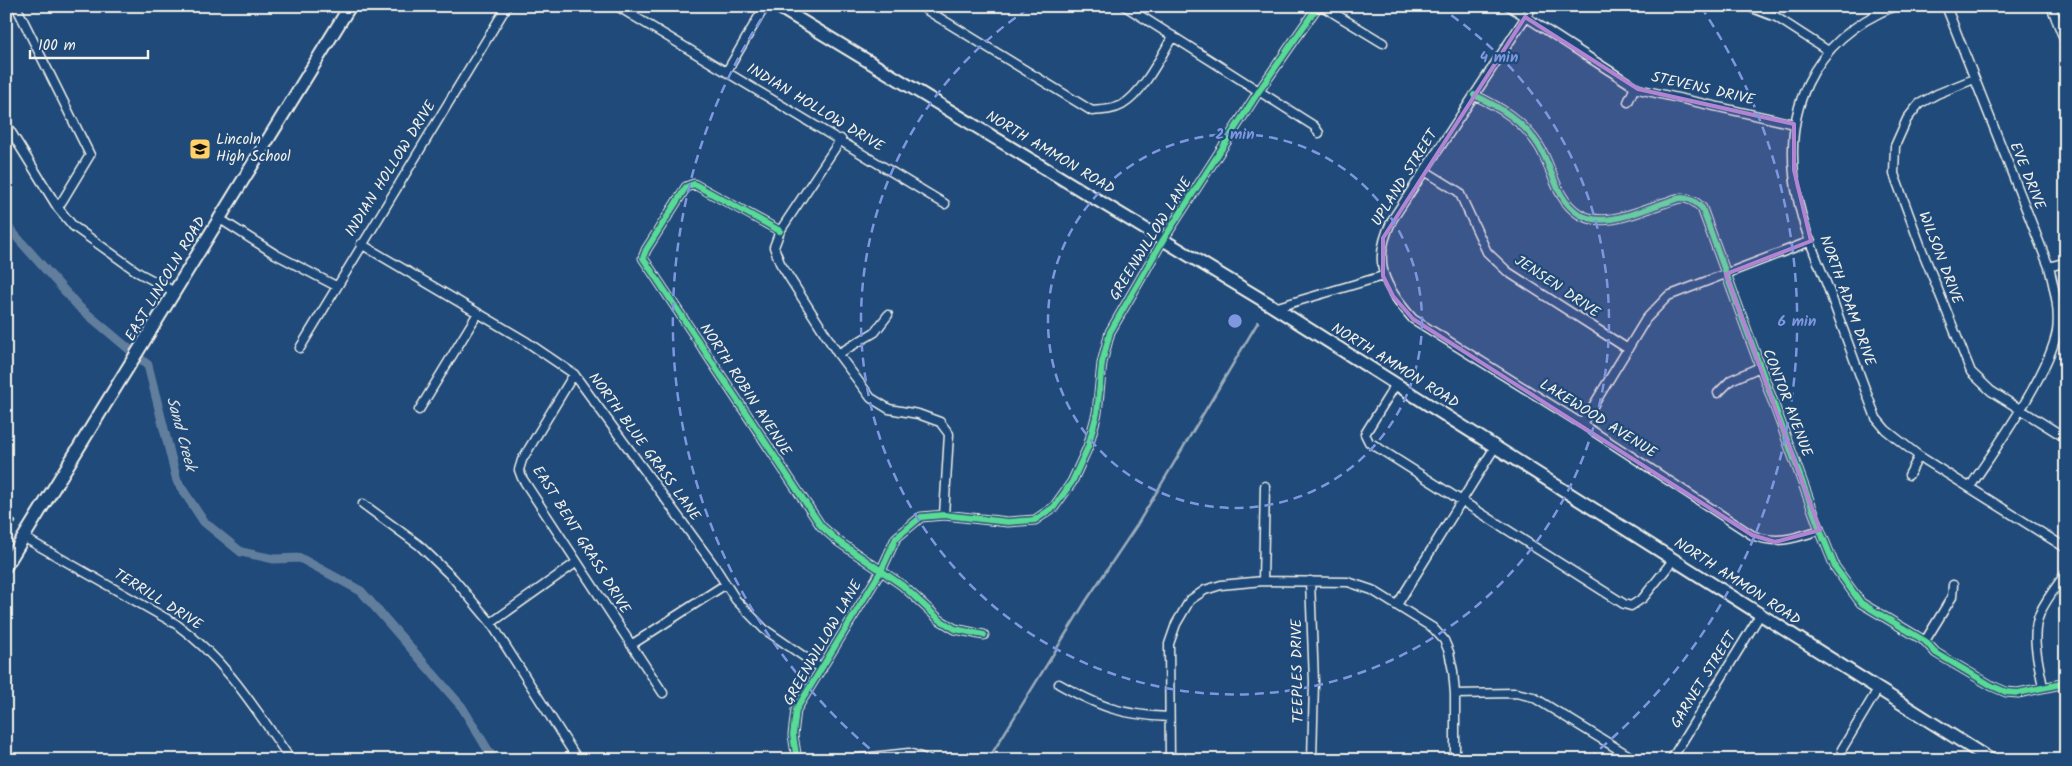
<svg xmlns="http://www.w3.org/2000/svg" width="2072" height="766" font-family="Kalam,sans-serif">
	<style>
		.lines { fill: none; stroke-linecap: round; stroke-linejoin: round }
		.stream { stroke: #9cacbb; stroke-width: 2.5 }
		.canal { stroke: #627e9d; stroke-width: 9 }
		.street-casing { stroke: #f4f1e8; stroke-width: 11 }
		.secondary-casing { stroke: #f4f1e8; stroke-width: 15 }
		.street { stroke: #1f4a7a; stroke-width: 8 }
		.secondary { stroke: #1f4a7a; stroke-width: 11 }
		.rail-casing { stroke: #f4f1e8; stroke-width: 4.5 }
		.rail { stroke: #1f4a7a; stroke-width: 2.5; stroke-dasharray: 8; stroke-linecap: butt }
		.cycleway-casing { stroke: #1f4a7a; stroke-width: 9 }
		.cycleway { stroke: #5adb95; stroke-width: 6 }
		.marked { fill: #b185d1; fill-opacity: 0.2; stroke: #b185d1; stroke-width: 4; stroke-linejoin: round }
		.ring { fill: none; stroke: #7e97df; stroke-width: 2.5; stroke-dasharray: 9 6 }
		.labels { text-anchor: middle; dominant-baseline: central; stroke-width: 4.5; stroke-linejoin: round; paint-order: stroke }
		.street-label { font-size: 15px; fill: #f4f1e8; stroke: #1f4a7a }
		.poi-label { font-size: 15px; fill: #f4f1e8; stroke: #1f4a7a; text-anchor: start }
		.water-label { font-size: 16px; font-style: italic; fill: #dee0dd; stroke: #1f4a7a }
		.centre { fill: #7e97df; stroke: #1f4a7a; stroke-width: 2.5 }
		.ring-label { font-size: 15px; text-anchor: middle; font-weight: bold; fill: #7e97df; stroke: #1f4a7a; stroke-width: 4.5; stroke-linejoin: round; paint-order: stroke }
	</style>
	<rect width="100%" height="100%" fill="#1f4a7a"/>
	<filter id="ink" filterUnits="userSpaceOnUse"><feTurbulence type="fractalNoise" baseFrequency=".02" numOctaves="2"/><feDisplacementMap in="SourceGraphic" scale="10" xChannelSelector="R" yChannelSelector="G"/><feConvolveMatrix kernelMatrix="1 2 1 2 8 2 1 2 1" color-interpolation-filters="sRGB"/></filter>
	<g filter="url(#ink)">
		<g class="lines">
			<path class="stream" d="M988,760L1086,601L1137,525L1258,322"/>
			<path class="canal" d="M6,225L79,307L148,365L177,481L204,522L241,552L274,559L300,558L361,591L462,707L494,760"/>
			<g class="street-casing">
				<path id="street" d="M16,6L90,155L58,208
					M617,6L945,204
					M920,6L1092,111C1103,110 1113,110 1122,105C1143,93 1161,56 1173,36
					M1125,6L1314,126L1319,133
					M1322,6L1383,43
					M1509,6L1638,89L1794,124
					M1533,6L1392,220C1371,263 1384,286 1413,319L1582,424L1752,535C1777,545 1795,538 1820,530
					M1747,6L1776,17L1827,50
					M1895,6C1810,40 1780,113 1798,200C1804,232 1819,263 1830,293C1845,335 1860,376 1876,418L1886,430L1919,456L2066,548
					M1946,6L2049,267C2054,288 2060,309 2057,331C2049,374 1995,449 1970,487
					M2051,6L2066,44
					M727,71L765,6
					M1974,79L1937,94L1919,104L1907,119L1895,146L1894,174L1922,250L1971,372L1991,391L2066,438
					M1474,95C1500,107 1523,121 1539,146C1553,168 1555,199 1579,214C1604,229 1639,211 1664,203C1669,202 1676,198 1682,198C1689,198 1697,203 1702,208L1820,530L1835,567L1861,603L1925,641L1936,653L1992,686L2006,692L2018,693L2066,683
					M1628,102L1635,87
					M6,124L58,208L73,226L139,273L175,292
					M841,139L780,231L774,247L780,263L838,354L871,398L889,409L918,414L940,422L949,434L944,515
					M1425,171L1459,192L1487,252L1508,272L1628,349
					M220,219L275,254L336,286
					M780,231L694,184L686,187L646,250L643,258L821,526L839,542L902,585L940,620L955,629L984,635
					M361,244L527,342L574,374L713,564L736,600L764,629L822,669
					M2049,267L2066,262
					M1274,308L1383,276
					M300,348L507,6
					M838,354L875,332L888,315
					M574,374L522,460L519,470L522,478L663,693
					M1396,384L1365,434L1369,442L1624,604L1631,606L1643,598L1674,559
					M1718,393L1731,380L1760,367
					M419,410L478,313
					M1582,424L1646,319L1668,296L1811,241
					M1909,475L1919,456
					M363,504L419,545L453,578L491,623L578,760
					M23,537L176,624C226,660 256,710 291,760
					M1263,581L1265,486
					M1310,581L1314,682L1312,760
					M1397,605L1495,447
					M491,623L577,562
					M1925,641L1952,597L1953,585
					M631,645L726,584
					M1059,684C1100,707 1121,715 1169,717
					M2043,687C2039,664 2030,636 2040,613C2046,599 2057,586 2066,573
					M1455,694L1516,693L1533,697L1636,760
					M1842,749L1878,689
					M797,760L793,735L796,710L881,571L896,538L921,517L944,515L1008,522L1035,520L1054,507L1072,482L1088,447L1097,413L1102,363L1110,332L1163,240L1259,91L1318,6
					M844,760L909,753L929,760
					M1170,760L1169,644L1176,624L1190,600L1205,590L1221,585L1263,581L1348,582L1372,590L1433,628L1444,640L1449,652L1453,671L1455,694V760
					M1671,760L1760,615"/>
			</g>
			<g class="secondary-casing">
				<path id="secondary" d="M777,6L1269,304L1991,760
					M6,566L350,6"/>
			</g>
			<use href="#street" class="street"/>
			<use href="#secondary" class="secondary"/>
			<g class="rail-casing">
				<path id="rail" d="M6,518L14,522"/>
			</g>
			<use href="#rail" class="rail"/>
			<g class="cycleway-casing">
				<path id="cycleway" d="M1474,95C1500,107 1523,121 1539,146C1553,168 1555,199 1579,214C1604,229 1639,211 1664,203C1669,202 1676,198 1682,198C1689,198 1697,203 1702,208L1820,530L1835,567L1861,603L1925,641L1936,653L1992,686L2006,692L2018,693L2066,683
					M780,231L694,184L686,187L646,250L643,258L821,526L839,542L902,585L940,620L955,629L984,635
					M797,760L793,735L796,710L881,571L896,538L921,517L944,515L1008,522L1035,520L1054,507L1072,482L1088,447L1097,413L1102,363L1110,332L1163,240L1259,91L1318,6"/>
			</g>
			<use href="#cycleway" class="cycleway"/>
		</g>
	</g>
	<path class="marked" d="M1525,17L1638,89L1794,124V170L1811,241L1726,274L1820,530L1775,542L1752,535L1413,319L1393,296L1383,276V238Z"/>
	<g class="ring">
		<circle cx="1235" cy="321" r="187"/>
		<path d="M1439 7A374 374 0 1 1 1031 7"/>
		<path d="M881 758A562 562 0 0 1 769 7M1701 7A562 562 0 0 1 1589 758"/>
	</g>
	<defs>
		<g id="school-square" transform="scale(1.125)"><rect x="-9" y="-9" width="18" height="18" rx="4" fill="#ffd166" stroke="#1f4a7a"/><path d="M0-5L7-2L0 1L-7-2ZM-4 1L0 2.5L4 1V4Q0 6-4 4Z" fill="#111"/></g>
	</defs>
	<g fill-rule="evenodd">
		<use href="#school-square" x="200" y="149"/>
	</g>
	<g class="labels">
		<g class="street-label">
			<text transform="translate(1703 89) rotate(13)">STEVENS DRIVE</text>
			<text transform="translate(815 108) rotate(31)">INDIAN HOLLOW DRIVE</text>
			<text transform="translate(1050 153) rotate(31)">NORTH AMMON ROAD</text>
			<text transform="translate(391 169) rotate(-58)">INDIAN HOLLOW DRIVE</text>
			<text transform="translate(2027 176) rotate(68)">EVE DRIVE</text>
			<text transform="translate(1405 178) rotate(-58)">UPLAND STREET</text>
			<text transform="translate(1151 239) rotate(-58)">GREENWILLOW LANE</text>
			<text transform="translate(1940 258) rotate(69)">WILSON DRIVE</text>
			<text transform="translate(166 279) rotate(-59)">EAST LINCOLN ROAD</text>
			<text transform="translate(1557 287) rotate(34)">JENSEN DRIVE</text>
			<text transform="translate(1847 301) rotate(70)">NORTH ADAM DRIVE</text>
			<text transform="translate(1395 366) rotate(32)">NORTH AMMON ROAD</text>
			<text transform="translate(745 390) rotate(57)">NORTH ROBIN AVENUE</text>
			<text transform="translate(1787 403) rotate(69)">CONTOR AVENUE</text>
			<text transform="translate(1598 419) rotate(32)">LAKEWOOD AVENUE</text>
			<text transform="translate(644 447) rotate(54)">NORTH BLUE GRASS LANE</text>
			<text transform="translate(581 540) rotate(58)">EAST BENT GRASS DRIVE</text>
			<text transform="translate(1737 582) rotate(33)">NORTH AMMON ROAD</text>
			<text transform="translate(158 600) rotate(32)">TERRILL DRIVE</text>
			<text transform="translate(823 643) rotate(-60)">GREENWILLOW LANE</text>
			<text transform="translate(1298 671) rotate(-91)">TEEPLES DRIVE</text>
			<text transform="translate(1704 680) rotate(-58)">GARNET STREET</text>
		</g>
		<g class="poi-label">
			<text x="216" y="140">Lincoln<tspan x="216" dy="17">High School</tspan></text>
		</g>
		<g class="water-label">
			<text transform="translate(181 434) rotate(75)">Sand Creek</text>
		</g>
	</g>
	<circle cx="1235" cy="321" r="8" class="centre"/>
	<g class="ring-label">
		<text x="1499" y="62">4 min</text>
		<text x="1235" y="139">2 min</text>
		<text x="1797" y="326">6 min</text>
	</g>
	<rect width="2072" height="766" fill="none" stroke="#1f4a7a" stroke-width="25"/>
	<rect x="12" y="12" width="2047" height="741" fill="none" stroke="#f4f1e8" stroke-width="2" filter="url(#ink)"/>
	<path d="M30 50v8h118v-8" fill="none" stroke="#f4f1e8" stroke-width="2.5"/>
	<text x="38" y="50" font-size="15" fill="#f4f1e8" stroke="#1f4a7a" stroke-width="4" paint-order="stroke">100 m</text>
</svg>
